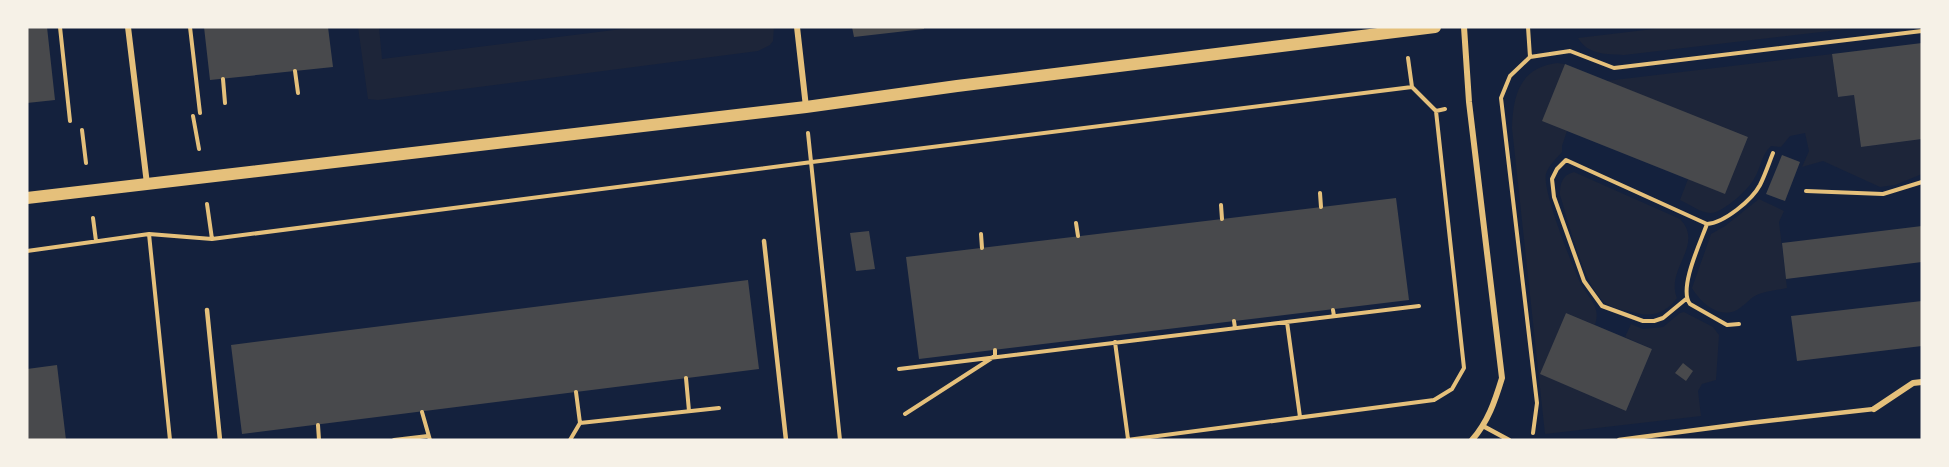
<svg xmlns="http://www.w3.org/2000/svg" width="1949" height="467" font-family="Cabin,sans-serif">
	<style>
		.green { fill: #1d2539 }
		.building { fill: #48494c }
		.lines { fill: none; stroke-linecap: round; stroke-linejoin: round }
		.path { stroke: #e5c07b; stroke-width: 4 }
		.service { stroke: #e5c07b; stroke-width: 4.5 }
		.minor { stroke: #e5c07b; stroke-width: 6 }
		.secondary { stroke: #e5c07b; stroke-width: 12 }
	</style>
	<rect width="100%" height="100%" fill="#14213d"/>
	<path class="green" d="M358,27H379L382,59L638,27H774L773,41L770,45L758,51L378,100L368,99Z
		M1670,27H1864L1624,55C1606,54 1588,55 1578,38Z
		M1832,54L1838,97L1854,95L1861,147L1922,139V174L1895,185L1880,187L1823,161L1802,167L1809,151L1805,133L1790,136L1781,147L1771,146C1761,155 1761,168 1754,179C1749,189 1722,214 1710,213C1701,213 1689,204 1680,200L1688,179L1725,193L1748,137L1606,81Z
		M1557,63L1565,64L1543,121L1567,131L1562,146V152C1556,159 1548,166 1546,174C1542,190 1571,262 1579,280C1586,297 1602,304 1595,325L1566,313L1541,374L1626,411L1652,349L1625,337L1631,324L1643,329L1663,327L1680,313L1684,312L1713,327L1719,335L1716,380L1702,384L1698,391L1701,416L1545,434L1512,128C1513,94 1520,68 1557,63Z
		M1574,172L1680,219C1705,245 1665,269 1677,298C1668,311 1653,318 1637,313C1628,311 1615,309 1607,304C1585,291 1568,220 1560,195C1560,184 1562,175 1574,172Z
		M1759,199L1784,211L1779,222L1787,288C1778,290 1767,291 1759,294C1750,297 1744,307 1735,311C1718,318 1700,302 1692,288L1711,234L1725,226Z"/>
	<path class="building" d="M27,27H47L55,100L27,103Z
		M204,27H328L333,67L210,80Z
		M852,27H924V29L854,37Z
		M1922,43V139L1861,147L1854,95L1838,97L1832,54Z
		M1565,64L1748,137L1725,194L1542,121Z
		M1782,155L1800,162L1785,201L1766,194Z
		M1396,198L1409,300L919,359L906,257Z
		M1922,226V262L1786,279L1782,243Z
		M869,231L875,269L856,271L850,233Z
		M748,280L759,369L242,434L231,345Z
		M1922,301V346L1797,361L1791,316Z
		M1566,313L1652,349L1626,411L1540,374Z
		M1683,363L1693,371L1686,381L1675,373Z
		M57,365L66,440H27V369Z"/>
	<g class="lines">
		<path class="path" d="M60,27L70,121
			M190,27L200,113
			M1528,27L1530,57L1510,76L1501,98L1537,403L1533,433
			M1530,57L1570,51L1614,68L1922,31
			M1408,58L1412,87
			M295,71L298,93
			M223,79L225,103
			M193,116L199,149
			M82,130L86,163
			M808,133L840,440
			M1806,191L1883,194L1922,182
			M1320,193L1321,207
			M207,204L212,239
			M1221,205L1222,219
			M93,218L96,241
			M1076,223L1078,236
			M1707,224C1701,241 1678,289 1690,304L1727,325L1739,324
			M149,234L170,440
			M981,234L982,248
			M27,251L149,234L212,239L812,162L1412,87L1436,111L1445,109
			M1686,299L1663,318L1654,321H1643L1602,306L1584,281L1554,197L1552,179L1557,169L1566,160L1707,224C1724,223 1752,200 1760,185C1765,175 1769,163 1773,153
			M1333,310L1334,316
			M1234,321L1235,328
			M1287,322L1300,417
			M1115,342L1128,439
			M899,369L1419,306
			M686,378L689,411
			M576,392L580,423L719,408
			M422,412L430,440
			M905,414L995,356V350
			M318,425L319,440
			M394,440L428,436
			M570,440L580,423
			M1127,440L1434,400L1452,389L1464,368L1436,111"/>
		<path class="service" d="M764,241L786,440
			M207,310L220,440
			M1483,426L1509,440
			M1619,440L1749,423L1874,409"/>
		<path class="minor" d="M128,27L147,184
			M797,27L806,107
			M1464,27L1469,102L1502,378C1495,401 1488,422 1472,440
			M1874,409L1913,383L1922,382"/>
		<path class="secondary" d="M27,198L806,107L957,86L1435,27"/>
	</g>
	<rect width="1949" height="467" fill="none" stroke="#f6f1e7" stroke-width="57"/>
</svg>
